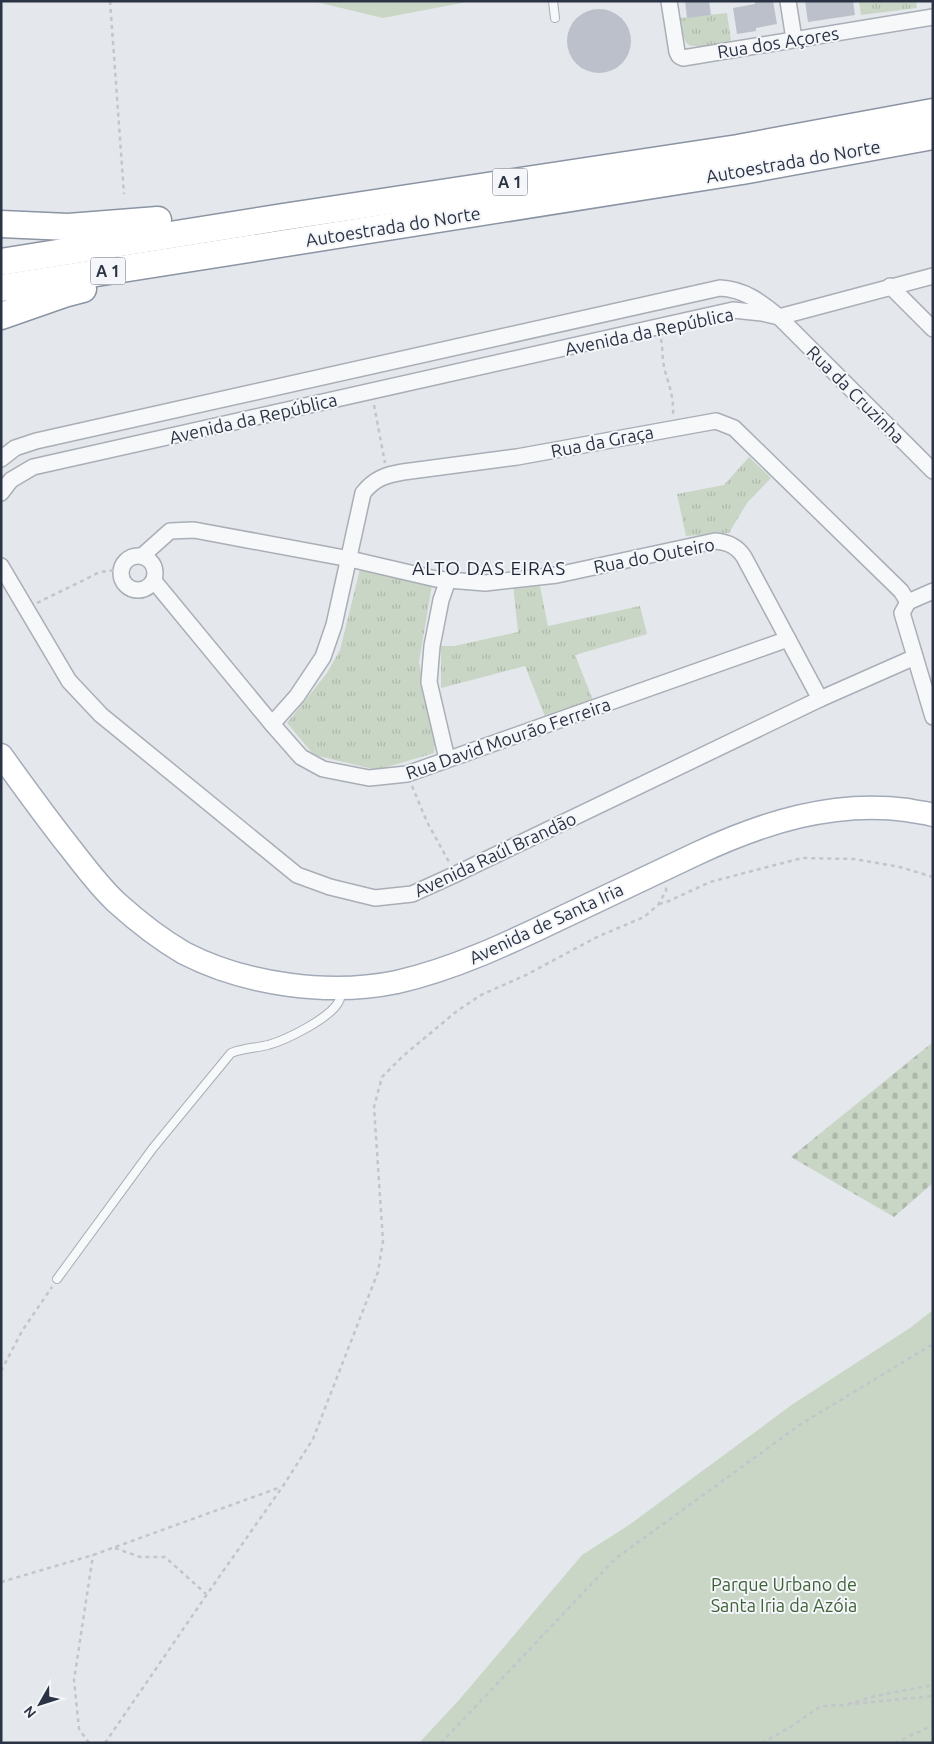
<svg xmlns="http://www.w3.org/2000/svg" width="934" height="1744" viewBox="0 0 934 1744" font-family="Ubuntu,sans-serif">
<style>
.grass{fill:url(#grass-tufts)}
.cemetery{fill:url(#cemetery-stones)}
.park{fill:#c9d6c5}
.building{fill:#bbc0ca}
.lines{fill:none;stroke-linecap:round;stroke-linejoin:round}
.lane-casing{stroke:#a9aeb7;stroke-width:10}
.street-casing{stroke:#a9aeb7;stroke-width:18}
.primary-casing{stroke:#a3abb8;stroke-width:25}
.highway-casing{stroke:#8b94a3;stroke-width:29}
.path{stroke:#c2c5cb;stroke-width:2.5;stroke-dasharray:4 4;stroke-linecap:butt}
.lane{stroke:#f7f8fa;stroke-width:8}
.street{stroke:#f7f8fa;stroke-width:15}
.primary{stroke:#fff;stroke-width:22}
.highway{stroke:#fff;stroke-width:26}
.labels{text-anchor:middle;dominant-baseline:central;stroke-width:4;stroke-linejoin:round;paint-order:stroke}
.shield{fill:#f4f6f9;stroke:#676e7b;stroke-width:1}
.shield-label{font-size:16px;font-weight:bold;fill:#2b3445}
.street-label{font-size:18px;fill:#2b3445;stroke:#f4f6f9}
.park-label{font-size:18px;fill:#3f6138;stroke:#f4f6f9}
.neighbourhood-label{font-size:19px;letter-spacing:1px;fill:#1d2536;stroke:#f4f6f9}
</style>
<defs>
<pattern id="grass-tufts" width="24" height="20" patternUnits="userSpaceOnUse" patternTransform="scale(1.25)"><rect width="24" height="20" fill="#c9d6c5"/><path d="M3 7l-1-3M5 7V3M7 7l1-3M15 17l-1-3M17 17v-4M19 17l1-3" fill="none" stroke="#adb8ab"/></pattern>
<pattern id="cemetery-stones" width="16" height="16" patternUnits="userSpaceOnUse" patternTransform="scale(1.25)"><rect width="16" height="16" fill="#c9d6c5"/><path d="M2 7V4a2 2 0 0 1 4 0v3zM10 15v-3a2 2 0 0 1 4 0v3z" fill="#adb8ab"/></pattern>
</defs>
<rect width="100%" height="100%" fill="#e4e7ec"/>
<g class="grass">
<polygon points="859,1 916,1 917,8 861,15"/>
<path d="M727,13L731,41C721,43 692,52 686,42C682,36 682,25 681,18Z"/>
<polygon points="749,457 771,478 747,503 729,533 686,536 677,494 724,485"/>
<polygon points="361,565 432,585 419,662 435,743 434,753 377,770 314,755 287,723 327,673 340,650"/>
<polygon points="539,581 548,626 640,606 647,634 575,655 593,700 546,719 525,666 441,688 441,646 454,646 518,632 513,584"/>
</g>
<polygon class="cemetery" points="933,1042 933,1183 894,1217 791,1157"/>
<g class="park">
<polygon points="312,1 472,1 383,18"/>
<polygon points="933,1310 933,1743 419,1743 459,1700 582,1555 629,1525 793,1404 910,1328"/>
</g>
<g class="building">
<polygon points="685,1 709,1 711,15 687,18"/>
<polygon points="755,1 773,1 777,24 756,28 756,31 737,34 733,8 755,4"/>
<polygon points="805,1 853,1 855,15 808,22"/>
<circle cx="599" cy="41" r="32"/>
</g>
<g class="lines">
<g class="lane-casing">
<g id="lane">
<polyline points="553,1 555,18"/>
<path d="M57,1279L153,1148L231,1053C243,1048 256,1048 268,1045C286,1040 331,1018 339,1001C341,998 340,993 341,989"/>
</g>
</g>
<g class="street-casing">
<g id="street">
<polyline points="669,1 677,52 679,56 683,58 933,17"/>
<polyline points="788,1 794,39"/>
<polyline points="890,286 933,329"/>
<path d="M1,459L15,448L36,441L720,288C744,289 761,302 779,317L933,471"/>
<polyline points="1,493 11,480 33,467 733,310 762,313 779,317 933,276"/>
<circle cx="138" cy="573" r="17"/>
<path d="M142,556L170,531L194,530L350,559L436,579L485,583L557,575L715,541C728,542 737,546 744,557L820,699"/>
<polyline points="1,566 69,681 101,715 297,875 330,887 375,898 412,894 456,874 820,699 915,657"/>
<polyline points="154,581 272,724 301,757 323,769 369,778 407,774 788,639"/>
<polyline points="908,602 933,591"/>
<path d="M272,724L297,696L323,657L334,625L363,493C374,479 385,475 403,472L517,457L716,421L734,428L901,591L908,602L902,613L933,717"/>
<polyline points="447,759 429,682 432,646 441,600 448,580"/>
</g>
</g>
<g class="primary-casing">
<path id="primary" d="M1,755C24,787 47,819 71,849C85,867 99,886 116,902C137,921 160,939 184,953C246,985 330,996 397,982C454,969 509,943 561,918C606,897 651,875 696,854C762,823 833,800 907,810C915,812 924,812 933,815"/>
</g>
<g class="highway-casing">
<g id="highway">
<polyline points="1,224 68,227 158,220"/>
<polyline points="1,262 283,217 738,148 933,112"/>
<polyline points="1,288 742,171 933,136"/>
<polyline points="1,316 64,294 83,289"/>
</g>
</g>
<g class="path">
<polyline points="110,1 124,194"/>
<path d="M661,339C663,349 662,361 665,371C669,385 674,398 673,414"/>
<polyline points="374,405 385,463"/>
<polyline points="37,603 100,572 122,569"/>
<polyline points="412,786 427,822 449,862"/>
<polyline points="659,904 669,901 710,882 802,858 854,859 900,867 933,877"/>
<polyline points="1,1371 22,1331 52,1287"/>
<polyline points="115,1548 140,1557 165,1557 206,1594"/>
<polyline points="1,1582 93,1555 281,1487"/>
<polyline points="848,1704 875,1696 933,1685"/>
<polyline points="89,1743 79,1729 74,1680 93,1555"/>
<polyline points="105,1743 212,1587 283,1486 313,1439 378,1272 383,1241 374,1107 382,1077 403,1056 457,1011 481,995 526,975 597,937 644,917 658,905 666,891 666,887"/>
<polyline points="441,1743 615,1559 801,1424 933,1344"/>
<polyline points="762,1743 792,1726 821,1706 842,1705 933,1696"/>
<polyline points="895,1743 933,1725"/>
</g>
<use href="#lane" class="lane"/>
<use href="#street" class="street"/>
<use href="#primary" class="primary"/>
<use href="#highway" class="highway"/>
</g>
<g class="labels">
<g class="shield">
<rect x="492.5" y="168.5" width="35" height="27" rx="4"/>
<rect x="90.5" y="257.5" width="35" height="27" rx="4"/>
</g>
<g class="shield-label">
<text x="510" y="182">A 1</text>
<text x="108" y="271">A 1</text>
</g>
<g class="street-label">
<text transform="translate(778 42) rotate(-9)">Rua dos Açores</text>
<text transform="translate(793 161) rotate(-10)">Autoestrada do Norte</text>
<text transform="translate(393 226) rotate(-9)">Autoestrada do Norte</text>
<text transform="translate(649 331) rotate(-12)">Avenida da República</text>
<text transform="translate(856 394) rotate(45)">Rua da Cruzinha</text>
<text transform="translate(253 418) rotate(-13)">Avenida da República</text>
<text transform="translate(602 441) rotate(-11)">Rua da Graça</text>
<text transform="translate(654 555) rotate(-11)">Rua do Outeiro</text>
<text transform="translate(508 738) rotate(-19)">Rua David Mourão Ferreira</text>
<text transform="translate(495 854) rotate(-25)">Avenida Raúl Brandão</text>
<text transform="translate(546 923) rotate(-25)">Avenida de Santa Iria</text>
</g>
<g class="park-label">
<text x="784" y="1584">Parque Urbano de<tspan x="784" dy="21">Santa Iria da Azóia</tspan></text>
</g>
<g class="neighbourhood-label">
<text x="489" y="568">ALTO DAS EIRAS</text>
</g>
</g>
<rect width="934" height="1744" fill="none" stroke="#2b3445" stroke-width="5"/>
<g transform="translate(40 1704) rotate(231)" stroke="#f4f6f9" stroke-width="4" paint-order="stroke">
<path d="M0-4L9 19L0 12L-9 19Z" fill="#2b3445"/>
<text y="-8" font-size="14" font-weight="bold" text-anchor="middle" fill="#2b3445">N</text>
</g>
</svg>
